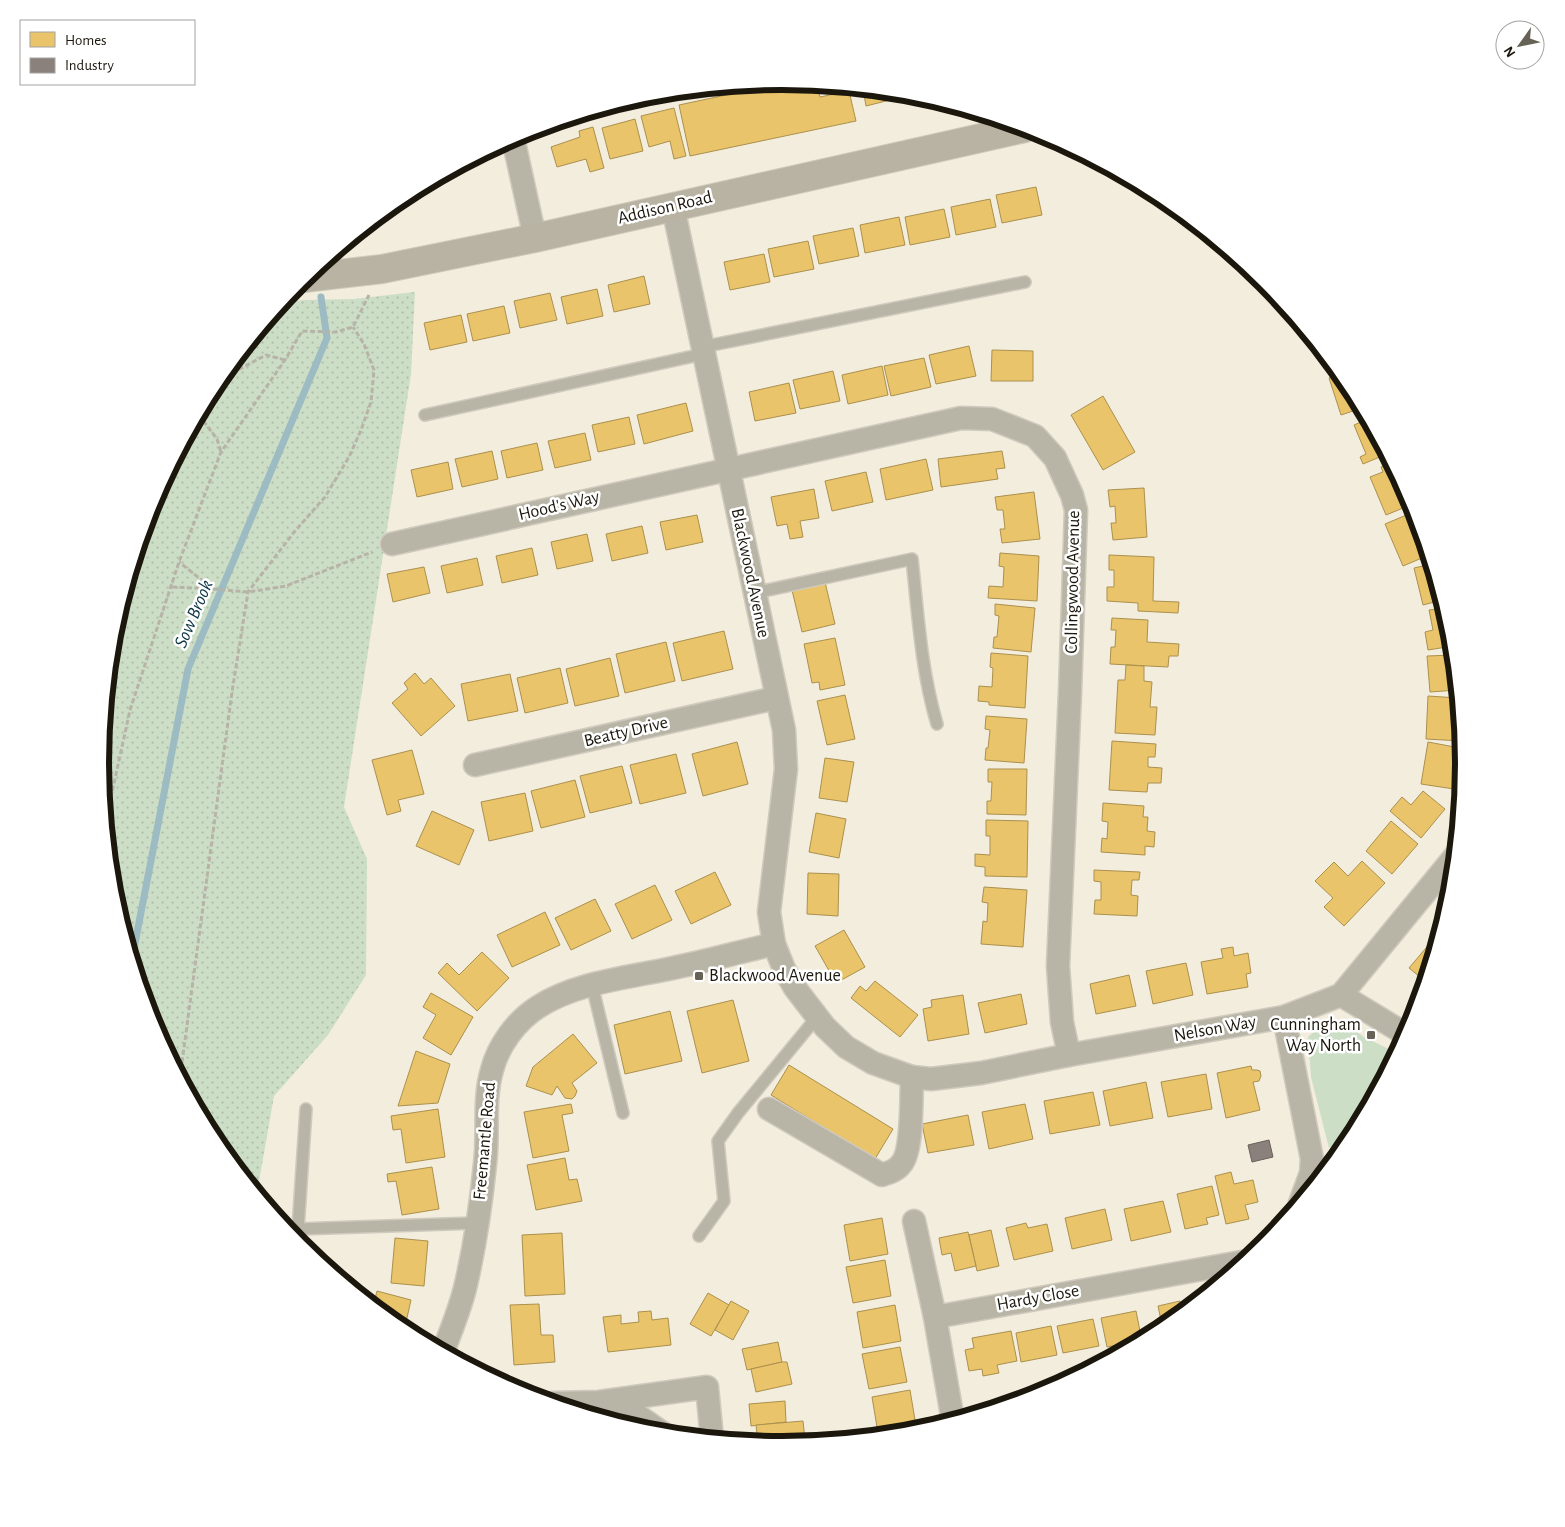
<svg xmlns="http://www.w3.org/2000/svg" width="1565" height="1527" viewBox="0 0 1565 1527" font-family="'Alegreya Sans',sans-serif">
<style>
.grass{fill:#cddec7}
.park{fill:url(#park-dots)}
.homes{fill:#e9c46a;stroke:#ab904e}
.industry{fill:#8a817c;stroke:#69615b}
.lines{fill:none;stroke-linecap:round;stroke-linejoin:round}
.stream{stroke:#9dbbc2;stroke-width:7}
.lane-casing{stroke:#cfcabd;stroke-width:14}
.street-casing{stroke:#cfcabd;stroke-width:25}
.secondary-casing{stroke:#cfcabd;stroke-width:30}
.path{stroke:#b7b3a7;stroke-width:3;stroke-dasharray:5 2.5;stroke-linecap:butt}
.lane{stroke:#b8b5a7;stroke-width:11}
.street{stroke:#b8b5a7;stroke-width:22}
.secondary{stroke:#b8b3a3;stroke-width:28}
.poi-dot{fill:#676256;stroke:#fff;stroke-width:2}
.labels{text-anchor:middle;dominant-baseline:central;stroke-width:5;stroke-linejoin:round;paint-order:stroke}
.street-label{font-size:18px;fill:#1b170d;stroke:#fff}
.poi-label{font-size:18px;fill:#1b170d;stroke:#fff;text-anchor:start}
.water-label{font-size:19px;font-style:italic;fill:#0d3744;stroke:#fff}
.rim{fill:none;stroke:#1b170d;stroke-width:6}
</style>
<defs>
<pattern id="park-dots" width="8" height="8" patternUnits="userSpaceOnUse" patternTransform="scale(1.25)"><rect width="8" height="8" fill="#cddec7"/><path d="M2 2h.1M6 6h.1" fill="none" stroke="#afbeaa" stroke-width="1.8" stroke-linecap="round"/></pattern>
</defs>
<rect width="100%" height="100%" fill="#f3eddd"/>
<polygon class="grass" points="1335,1022 1346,1024 1364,1037 1397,1053 1356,1130 1329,1148 1311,1077 1308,1037 1319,1027"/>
<polygon class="park" points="415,292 411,374 344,807 367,859 366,975 328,1035 274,1096 257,1193 215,1142 152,1024 113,896 100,763 113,630 152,502 215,384 282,303 303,300 354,299"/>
<g class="homes">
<polygon points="787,82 817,85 820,97 849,91 856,121 690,156 679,105"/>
<polygon points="863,89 892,92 894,99 866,106"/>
<polygon points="674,108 686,156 674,159 670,141 649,147 641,116"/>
<polygon points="635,119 643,151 610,159 602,128"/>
<polygon points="551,124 552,132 533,137 531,130"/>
<polygon points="593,127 604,168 590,172 586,159 557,167 551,147 580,137 579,131"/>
<polygon points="1036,187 1042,215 1002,223 996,195"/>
<polygon points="990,199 996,227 956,235 951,207"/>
<polygon points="944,209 950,237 910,245 905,217"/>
<polygon points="899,217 905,245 865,253 860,225"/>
<polygon points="853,228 859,256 819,264 813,236"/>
<polygon points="808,241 814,269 774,277 768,249"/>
<polygon points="764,254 770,282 730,290 724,262"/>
<polygon points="644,276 650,304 614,312 608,285"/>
<polygon points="597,289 603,316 567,324 561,297"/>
<polygon points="550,293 557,320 520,328 514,301"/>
<polygon points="504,306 510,333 473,341 467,314"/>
<polygon points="461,315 467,342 430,350 424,323"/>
<polygon points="1317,345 1328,358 1320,359"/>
<polygon points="969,346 976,376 936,384 929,355"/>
<polygon points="992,350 1033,351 1033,381 991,381"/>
<polygon points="924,358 931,387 891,396 884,366"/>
<polygon points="882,366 888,395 848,404 842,375"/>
<polygon points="833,371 840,401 800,409 793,380"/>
<polygon points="1341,374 1350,385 1362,408 1341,415 1329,378"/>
<polygon points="789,383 796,413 755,421 749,392"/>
<polygon points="1103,396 1135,452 1103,470 1071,415"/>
<polygon points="686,403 693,431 644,444 637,415"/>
<polygon points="629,417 635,444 598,452 592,425"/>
<polygon points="1368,419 1387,454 1363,464 1360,457 1366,454 1354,425"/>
<polygon points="585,433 591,460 555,468 548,441"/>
<polygon points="537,443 543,470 507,478 501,451"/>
<polygon points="492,451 498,479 462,487 455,459"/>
<polygon points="1002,451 1005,468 996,469 998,479 941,487 938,459"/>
<polygon points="926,459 933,490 886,500 880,469"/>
<polygon points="448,462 453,489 417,497 411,470"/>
<polygon points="1391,462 1413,504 1386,515 1370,477 1383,472 1381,467"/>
<polygon points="866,472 873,502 832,511 825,481"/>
<polygon points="1144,488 1147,537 1113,540 1111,523 1116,523 1115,506 1110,507 1108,490"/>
<polygon points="814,489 819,518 800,521 803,537 790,539 787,524 777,526 771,497"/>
<polygon points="1034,492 1040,539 1002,543 1000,529 1005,529 1003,510 997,510 995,497"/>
<polygon points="1416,511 1429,555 1403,566 1385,524"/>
<polygon points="697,515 703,542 666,550 660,522"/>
<polygon points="642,526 648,553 612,561 606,534"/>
<polygon points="587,534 593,561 557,569 551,542"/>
<polygon points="532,548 538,575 502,583 496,556"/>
<polygon points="1000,553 1039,556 1037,601 988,598 989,586 1003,587 1004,567 999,566"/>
<polygon points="1109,555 1154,557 1153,601 1179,602 1178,613 1138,611 1138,603 1107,601 1107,587 1114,587 1114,570 1109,570"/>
<polygon points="477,558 483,585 447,593 441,566"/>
<polygon points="1432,564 1442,600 1423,605 1414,568"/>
<polygon points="424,567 430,593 393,602 387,574"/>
<polygon points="825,582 835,624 802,632 792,590"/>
<polygon points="995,604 1035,608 1031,652 993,648 994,637 997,637 999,616 995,615"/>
<polygon points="1445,608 1452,631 1453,646 1428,650 1425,632 1433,630 1429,610"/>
<polygon points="1112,618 1148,620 1147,642 1179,644 1178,656 1169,656 1168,667 1110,664 1111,647 1115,647 1116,630 1111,630"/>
<polygon points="724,631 733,669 682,681 673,643"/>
<polygon points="835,638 845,685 820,690 819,682 812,683 804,644"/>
<polygon points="666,642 675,681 625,693 616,654"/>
<polygon points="991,653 1028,656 1025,708 989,705 989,702 978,701 979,686 992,687 993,668 990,667"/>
<polygon points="1454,655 1458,690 1430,692 1427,656"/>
<polygon points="610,658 619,696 575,706 566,669"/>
<polygon points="1126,665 1144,666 1144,681 1152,682 1150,707 1157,707 1155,735 1115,733 1118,680 1125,680"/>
<polygon points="560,668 568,703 525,713 517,678"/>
<polygon points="415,673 424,684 431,678 455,706 421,736 392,703 408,689 404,683"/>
<polygon points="510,674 518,711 468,721 461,684"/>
<polygon points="845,695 855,739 827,745 817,701"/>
<polygon points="1428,696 1458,698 1462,741 1426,739"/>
<polygon points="986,716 1027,719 1024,763 985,760 986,748 988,748 990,730 985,729"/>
<polygon points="1112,741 1156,744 1155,757 1148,757 1148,767 1162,768 1161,783 1148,783 1147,792 1109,790"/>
<polygon points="737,742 748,784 703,796 692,754"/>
<polygon points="1428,742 1460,748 1454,789 1421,784"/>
<polygon points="412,750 424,794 398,800 401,811 387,815 372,760"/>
<polygon points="676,754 686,793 640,804 630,765"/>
<polygon points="825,758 854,762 847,802 819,798"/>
<polygon points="622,766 632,803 590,813 580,776"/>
<polygon points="988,769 1027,769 1026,815 987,814 987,801 991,801 992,782 988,782"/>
<polygon points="575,780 585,817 541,828 531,791"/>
<polygon points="1423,791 1445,809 1421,838 1390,811 1402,797 1411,805"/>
<polygon points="525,793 533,831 489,841 481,802"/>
<polygon points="1103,803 1144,806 1143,817 1148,817 1147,831 1155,832 1154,847 1145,846 1145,855 1101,852 1102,838 1107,839 1108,822 1102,821"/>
<polygon points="432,811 474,830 459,865 416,846"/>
<polygon points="816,813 846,819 839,858 809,852"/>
<polygon points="986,820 1028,821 1027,877 985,876 985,867 975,866 975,854 990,855 990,836 986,836"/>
<polygon points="1391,821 1418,844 1392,874 1366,851"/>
<polygon points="1362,861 1385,883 1344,926 1324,907 1333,898 1315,881 1334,862 1348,876"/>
<polygon points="1094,870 1140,872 1139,880 1132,880 1131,895 1138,896 1137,916 1094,914 1095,900 1101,900 1101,882 1094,881"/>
<polygon points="715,872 731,905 691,924 675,891"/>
<polygon points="808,873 839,874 838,916 807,914"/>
<polygon points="655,885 672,920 632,939 615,904"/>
<polygon points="984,887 1027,890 1023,947 981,944 983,921 987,922 988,903 982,902"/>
<polygon points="595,899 611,931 571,950 555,918"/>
<polygon points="545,912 560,945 512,967 497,935"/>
<polygon points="844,930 865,967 836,983 815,946"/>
<polygon points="1437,935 1440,937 1426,982 1409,968"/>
<polygon points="1233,947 1234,956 1248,953 1251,973 1246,974 1248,987 1207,994 1201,962 1223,958 1221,949"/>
<polygon points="482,952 509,978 477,1011 438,973 447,963 459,975"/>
<polygon points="1186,963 1193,995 1153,1004 1146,971"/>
<polygon points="1129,975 1136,1006 1096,1014 1090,984"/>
<polygon points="875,981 918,1015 900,1037 851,998 860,986 866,991"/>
<polygon points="431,993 473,1017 451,1055 423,1038 436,1015 423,1007"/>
<polygon points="1021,994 1027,1024 985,1033 978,1003"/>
<polygon points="963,995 969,1034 928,1041 923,1009 932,1007 931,1000"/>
<polygon points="733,1000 749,1061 702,1073 687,1011"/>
<polygon points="670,1011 682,1061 625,1074 614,1025"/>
<polygon points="573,1034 597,1063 572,1083 577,1091 575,1096 572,1099 565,1098 557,1086 552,1095 526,1086 533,1067"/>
<polygon points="416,1051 450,1064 438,1103 398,1106"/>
<polygon points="789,1065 893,1129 875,1159 771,1095"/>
<polygon points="1251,1066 1252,1070 1257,1070 1260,1071 1261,1076 1259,1081 1253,1082 1260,1110 1226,1118 1217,1073"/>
<polygon points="1206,1074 1212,1109 1168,1117 1161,1082"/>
<polygon points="1146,1082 1153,1118 1110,1126 1103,1091"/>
<polygon points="1093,1092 1100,1125 1050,1134 1044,1101"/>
<polygon points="571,1104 573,1113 562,1115 569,1151 533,1158 524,1112"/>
<polygon points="1025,1104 1033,1139 989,1149 982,1112"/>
<polygon points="438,1109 445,1157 406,1163 401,1129 393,1130 391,1116"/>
<polygon points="968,1115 974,1145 928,1153 922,1124"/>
<polygon points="565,1158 569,1180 577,1179 582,1201 536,1210 527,1165"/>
<polygon points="432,1167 439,1209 402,1215 396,1181 388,1182 387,1174"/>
<polygon points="1231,1172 1234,1184 1253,1180 1258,1202 1245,1205 1249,1219 1226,1224 1215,1176"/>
<polygon points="1212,1186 1219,1215 1206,1218 1208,1224 1185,1229 1177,1194"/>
<polygon points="1163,1201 1171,1232 1131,1241 1124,1209"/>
<polygon points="1105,1209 1112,1240 1072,1249 1065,1218"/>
<polygon points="882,1218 888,1254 850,1261 844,1225"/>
<polygon points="1026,1223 1028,1228 1047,1224 1053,1251 1014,1260 1006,1228"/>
<polygon points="991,1230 999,1266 977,1271 969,1235"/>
<polygon points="968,1232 976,1266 955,1271 951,1253 942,1255 939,1238"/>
<polygon points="562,1233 565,1294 525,1296 522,1235"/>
<polygon points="395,1238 428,1241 424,1286 391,1283"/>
<polygon points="885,1260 891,1296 853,1303 846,1267"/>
<polygon points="377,1291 411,1300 404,1331 373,1306"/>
<polygon points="708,1293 729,1305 711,1336 690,1324"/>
<polygon points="731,1301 749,1311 733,1340 715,1330"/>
<polygon points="1180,1301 1183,1313 1163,1330 1158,1306"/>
<polygon points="539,1304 541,1335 553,1335 555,1362 514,1365 510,1305"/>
<polygon points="895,1305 901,1341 863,1348 857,1312"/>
<polygon points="651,1311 652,1320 668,1318 671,1345 608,1352 603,1317 621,1315 621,1324 639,1322 638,1312"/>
<polygon points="1136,1311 1142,1341 1129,1348 1127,1343 1107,1347 1101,1318"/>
<polygon points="1093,1319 1099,1346 1063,1353 1057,1326"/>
<polygon points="1051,1326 1057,1355 1021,1362 1016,1333"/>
<polygon points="1011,1331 1017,1361 997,1365 999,1373 983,1376 982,1369 969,1371 965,1350 974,1348 972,1338"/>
<polygon points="778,1342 782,1362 747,1370 742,1349"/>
<polygon points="900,1347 907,1382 869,1389 862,1354"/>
<polygon points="782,1362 787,1362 792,1384 756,1392 751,1369"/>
<polygon points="910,1390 916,1426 878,1433 872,1397"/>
<polygon points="785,1401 786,1422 751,1426 749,1404"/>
<polygon points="803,1421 805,1440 758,1443 756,1425"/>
</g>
<polygon class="industry" points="1269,1140 1273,1157 1252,1162 1248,1145"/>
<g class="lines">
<polyline class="stream" points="132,959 188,669 327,338 321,297"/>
<g class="lane-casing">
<g id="lane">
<polyline points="702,347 1025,282"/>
<polyline points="425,415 703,354"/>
<path d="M754,593L912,559C918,614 921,670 937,724"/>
<polyline points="592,985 623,1113"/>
<polyline points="298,1229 476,1223"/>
<polyline points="699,1236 724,1201 718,1141 738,1113 817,1017"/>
<polyline points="295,1240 298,1229 306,1109"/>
</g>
</g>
<g class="street-casing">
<g id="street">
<polyline points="513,138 535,238"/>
<polyline points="673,207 784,730 786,769 769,912 774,944 784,969 795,988 825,1027 846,1047 873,1063 912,1077 931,1079 981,1073 1069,1055 1284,1017 1341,995 1407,1035"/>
<path d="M392,544C581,501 771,460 961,418L992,419L1035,436L1055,458L1072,495L1076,510L1070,692L1058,966L1062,1022L1069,1055"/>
<polyline points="475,765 776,698"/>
<polyline points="1341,995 1456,855"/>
<polyline points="1284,1017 1312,1159 1311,1173 1300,1203"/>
<path d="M769,1109L882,1175C891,1172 897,1170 902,1163C913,1149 911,1096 912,1077"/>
<polyline points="914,1221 935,1317"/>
<path d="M443,1352C451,1330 461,1307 466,1284C475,1245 481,1204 485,1164C489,1133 483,1100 492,1070C498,1046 516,1021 538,1007C575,983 625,978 668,969C704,962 739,952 774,944"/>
<polyline points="553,1403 599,1402 707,1387 712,1439"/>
<polyline points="606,1404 634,1413 664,1434"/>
<polyline points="953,1421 935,1317 1247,1261"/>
</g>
</g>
<g class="secondary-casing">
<polyline id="secondary" points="304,278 382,269 535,238 1025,128"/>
</g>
<g class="path">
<polyline points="219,380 266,355 285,360"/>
<polyline points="199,415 217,439 221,452"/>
<polyline points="172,587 213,589 179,562"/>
<polyline points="213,589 248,592 286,586 372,552"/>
<polyline points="103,786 114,787"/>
<polyline points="106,820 130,710 179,562 221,452 285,360 302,331 336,332 353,327 369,295"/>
<polyline points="180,1077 232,692 248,592 295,531 325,497 349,457 361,430 371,402 374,370 364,344 353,327"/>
</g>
<use href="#lane" class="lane"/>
<use href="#street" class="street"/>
<use href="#secondary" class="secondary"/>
</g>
<g class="poi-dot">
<rect x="694" y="971" width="10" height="10" rx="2.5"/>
<rect x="1366" y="1030" width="10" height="10" rx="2.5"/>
</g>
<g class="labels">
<g class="street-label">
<text transform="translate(665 208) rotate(-13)">Addison Road</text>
<text transform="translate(559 506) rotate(-13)">Hood's Way</text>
<text transform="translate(750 573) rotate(78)">Blackwood Avenue</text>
<text transform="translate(1073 582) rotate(-89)">Collingwood Avenue</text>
<text transform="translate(626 732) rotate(-13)">Beatty Drive</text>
<text transform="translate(1215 1029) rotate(-10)">Nelson Way</text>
<text transform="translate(485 1141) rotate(-85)">Freemantle Road</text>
<text transform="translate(1038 1298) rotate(-10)">Hardy Close</text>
</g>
<g class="poi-label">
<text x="709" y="976">Blackwood Avenue</text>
<text x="1361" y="1025" text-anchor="end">Cunningham<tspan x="1361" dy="21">Way North</tspan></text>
</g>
<g class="water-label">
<text transform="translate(194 614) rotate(-67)">Sow Brook</text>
</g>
</g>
<path d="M0 0H1565V1527H0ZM109 763a673 673 0 1 1 1346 0a673 673 0 1 1-1346 0Z" fill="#fff" fill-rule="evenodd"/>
<path class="rim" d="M109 763a673 673 0 1 1 1346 0a673 673 0 1 1-1346 0Z"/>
<rect x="20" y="20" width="175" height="65" fill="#ffffff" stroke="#a4a29e"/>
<rect x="30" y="32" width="25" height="15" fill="#e9c46a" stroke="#a4a29e"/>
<text x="65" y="45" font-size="15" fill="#1b170d">Homes</text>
<rect x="30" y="58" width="25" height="15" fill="#8a817c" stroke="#a4a29e"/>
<text x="65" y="70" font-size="15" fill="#1b170d">Industry</text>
<g transform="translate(1520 45) rotate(237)"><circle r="24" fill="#ffffff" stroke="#a4a29e"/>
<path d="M0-4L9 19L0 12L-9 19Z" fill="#676256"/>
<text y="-8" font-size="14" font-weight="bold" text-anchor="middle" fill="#1b170d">N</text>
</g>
</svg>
